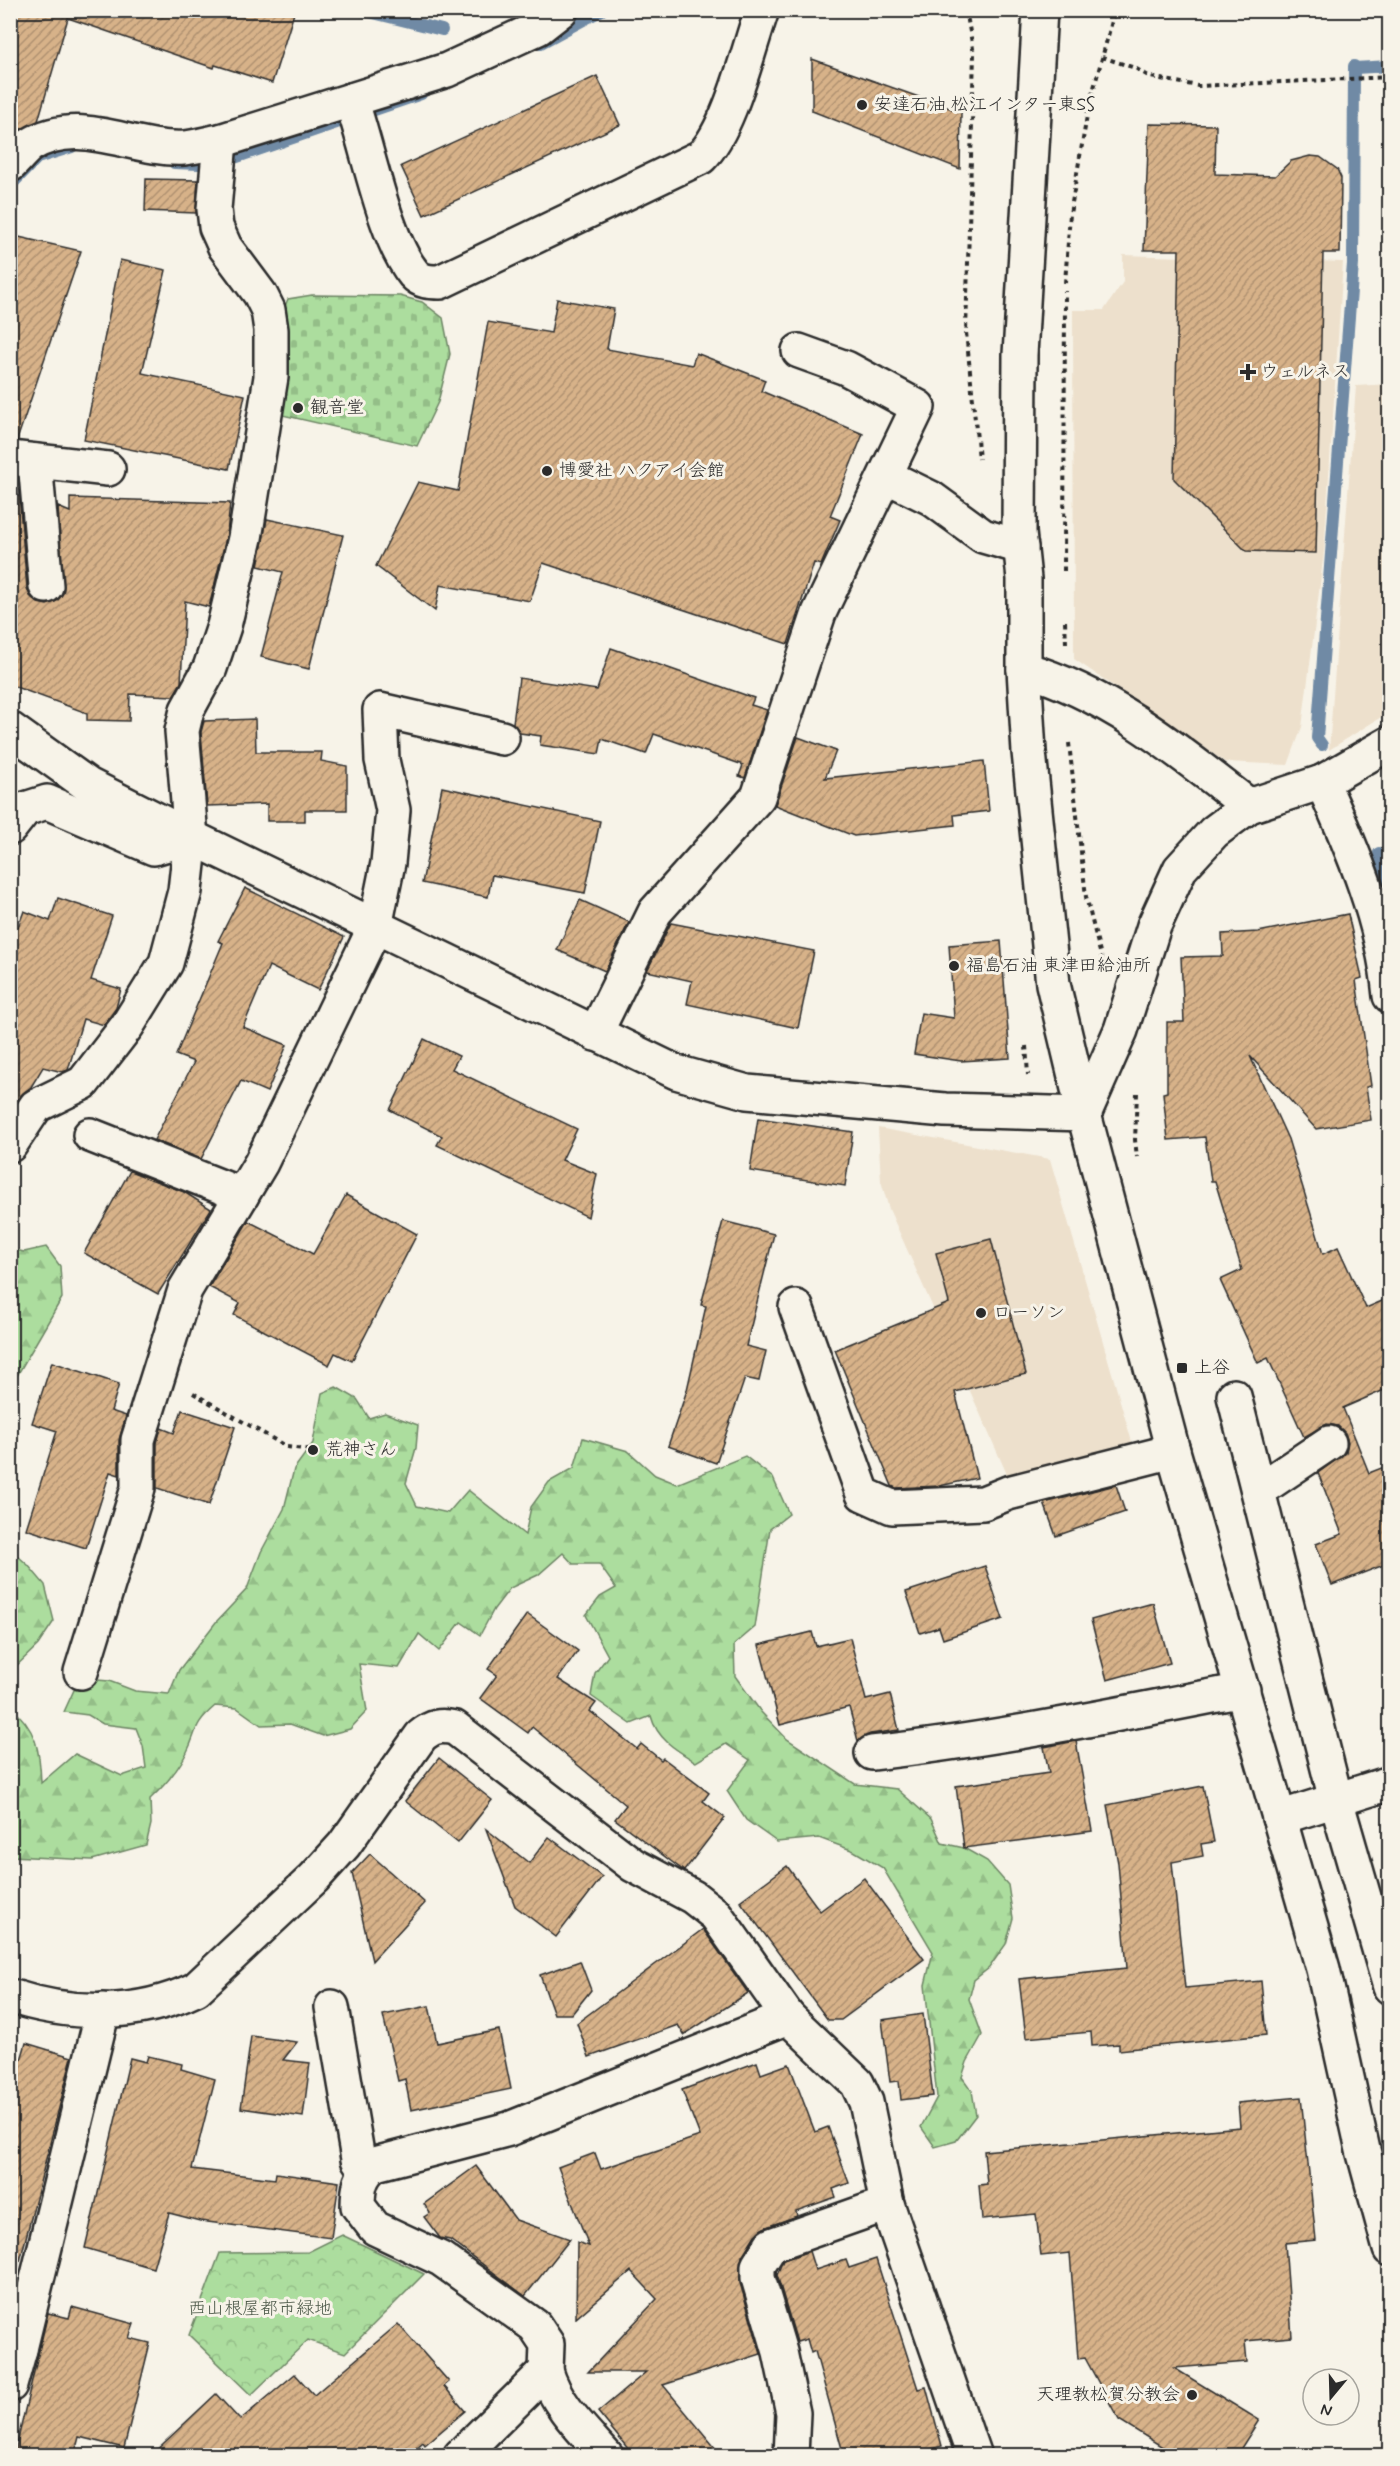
<svg xmlns="http://www.w3.org/2000/svg" width="1400" height="2466" viewBox="0 0 1400 2466" font-family="Mynerve,'Klee One',sans-serif">
<style>
.built{fill:#ede0cc}
.forest{fill:url(#forest-firs);stroke:#6c8464;stroke-width:1.5}
.cemetery{fill:url(#cemetery-stones);stroke:#6c8464;stroke-width:1.5}
.park{fill:url(#park-crowns);stroke:#6c8464;stroke-width:1.5}
.lines{fill:none;stroke-linecap:round;stroke-linejoin:round}
.stream{stroke:#6f8aa5;stroke-width:12}
.building{fill:url(#building-hatch);stroke:#2b2b2b;stroke-width:1.5}
.minor-casing{stroke:#2b2b2b;stroke-width:38}
.path{stroke:#2b2b2b;stroke-width:4;stroke-dasharray:4.5 4.5;stroke-linecap:butt}
.minor{stroke:#f7f3e8;stroke-width:33}
.poi-dot{fill:#2b2b2b;stroke:#f7f3e8;stroke-width:2}
.labels{text-anchor:middle;dominant-baseline:central;stroke-width:6;stroke-linejoin:round;paint-order:stroke}
.poi-label{font-size:18px;fill:#2b2b2b;stroke:#f7f3e8;text-anchor:start}
.park-label{font-size:18px;fill:#4b5848;stroke:#f7f3e8}
</style>
<defs>
<pattern id="forest-firs" width="22" height="20" patternUnits="userSpaceOnUse" patternTransform="scale(1.5)"><rect width="22" height="20" fill="#acdd9e"/><path d="M5 1l3.5 6h-7zM16 11l3.5 6h-7z" fill="#94be88"/></pattern>
<pattern id="cemetery-stones" width="16" height="16" patternUnits="userSpaceOnUse" patternTransform="scale(1.5)"><rect width="16" height="16" fill="#acdd9e"/><path d="M2 7V4a2 2 0 0 1 4 0v3zM10 15v-3a2 2 0 0 1 4 0v3z" fill="#94be88"/></pattern>
<pattern id="park-crowns" width="20" height="18" patternUnits="userSpaceOnUse" patternTransform="scale(1.5)"><rect width="20" height="18" fill="#acdd9e"/><path d="M2 6a3 3 0 1 1 6 0M12 15a3 3 0 1 1 6 0" fill="none" stroke="#94be88"/></pattern>
<pattern id="building-hatch" width="6" height="6" patternUnits="userSpaceOnUse" patternTransform="scale(1.5)"><rect width="6" height="6" fill="#d7b289"/><path d="M-1 1l2-2M0 6l6-6M5 7l2-2" fill="none" stroke="#af9170"/></pattern>
</defs>
<rect width="100%" height="100%" fill="#f7f3e8"/>
<filter id="ink" filterUnits="userSpaceOnUse"><feTurbulence type="fractalNoise" baseFrequency=".0167" numOctaves="2"/><feDisplacementMap in="SourceGraphic" scale="12" xChannelSelector="R" yChannelSelector="G"/><feConvolveMatrix kernelMatrix="1 2 1 2 8 2 1 2 1" color-interpolation-filters="sRGB"/></filter>
<g filter="url(#ink)">
<g class="built">
<polygon points="1123,255 1343,262 1324,552 1302,727 1288,765 1225,762 1074,659 1073,310 1104,310 1123,282"/>
<polygon points="1389,384 1389,712 1329,750 1356,386"/>
<polygon points="878,1128 1050,1159 1134,1449 1010,1481 889,1209 881,1181"/>
</g>
<g class="forest">
<polygon points="46,1247 60,1266 62,1298 11,1386 11,1249 24,1252"/>
<path d="M336,1387L357,1399L369,1418L385,1413L418,1425L416,1448L406,1483L417,1506L448,1513L468,1490L525,1535L531,1507L549,1482L574,1468L583,1438L628,1451L655,1475L677,1484L745,1456L773,1478L789,1514L770,1529L755,1627L734,1645L735,1676L761,1712L787,1739L855,1784L897,1789L931,1819L942,1843L964,1848L987,1861L1008,1885L1013,1918L1006,1944L989,1968L974,1980L969,1999L982,2035L967,2062L962,2077L972,2091L976,2115L956,2141L935,2147L921,2127L937,2097L925,1985L933,1952L883,1868L854,1851L819,1838L777,1842L746,1820L727,1791L750,1760L726,1744L696,1762C676,1750 657,1739 651,1716L631,1724L591,1696L595,1673L608,1656L586,1615L600,1597L616,1588L599,1564H573L563,1553L538,1575L510,1588L494,1609L480,1635L461,1622L439,1651L419,1634L399,1668L359,1664L367,1711L350,1729L323,1736L290,1724L261,1725L237,1708L215,1706C191,1727 199,1729 186,1754C177,1772 164,1786 150,1799L151,1824L146,1845L92,1860L11,1856L10,1707C37,1728 40,1752 41,1783L75,1754L122,1776L146,1768L143,1746L136,1728L103,1724L88,1715L64,1712L74,1690L86,1679L109,1681L135,1691L169,1694L179,1670L216,1622L247,1589L261,1552L284,1509L294,1469L313,1443L322,1393Z"/>
<polygon points="11,1550 28,1565 45,1585 54,1621 38,1645 11,1671"/>
</g>
<polygon class="cemetery" points="312,295 400,296 422,302 443,318 450,354 438,402 417,446 278,414 282,313 288,299"/>
<polygon class="park" points="342,2235 424,2274 345,2353 308,2340 251,2395 189,2335 220,2253 308,2252"/>
<g class="lines">
<g class="stream">
<polyline points="361,10 442,30"/>
<polyline points="539,44 602,10"/>
<polyline points="1355,68 1390,66"/>
<polyline points="174,163 199,164 237,157 421,94"/>
<polyline points="10,186 37,158 72,147"/>
<polyline points="1322,745 1317,738 1353,264 1354,66"/>
<polyline points="1379,853 1390,892"/>
</g>
</g>
<g class="building">
<polygon points="10,10 295,10 272,83 215,65 214,68 68,18 38,121 10,137"/>
<polygon points="812,59 961,112 960,169 812,111"/>
<polygon points="597,76 620,125 424,215 401,166"/>
<polygon points="1149,124 1216,125 1215,174 1275,176 1291,161 1310,156 1320,157 1337,169 1341,178 1340,253 1323,253 1316,553 1246,551 1174,479 1179,250 1144,250"/>
<polygon points="146,179 198,180 196,213 145,211"/>
<polygon points="10,235 81,251 17,440 10,440"/>
<polygon points="120,260 166,270 142,373 245,395 229,469 84,440"/>
<polygon points="557,299 614,309 607,349 692,365 696,353 765,380 761,391 863,434 830,516 840,520 821,565 814,563 788,644 543,563 530,601 440,585 435,611 376,566 418,482 458,491 488,322 551,333"/>
<polygon points="10,496 19,496 27,588 30,596 38,603 47,605 57,601 63,593 58,507 70,512 70,498 230,503 227,534 209,607 185,601 181,683 173,696 130,694 129,721 87,720 87,713 10,685"/>
<polygon points="267,519 343,535 309,669 261,657 283,572 258,566"/>
<polygon points="611,648 754,698 751,705 767,710 745,778 739,776 743,765 654,734 646,754 602,739 599,754 540,745 541,736 520,733 513,723 519,678 597,690"/>
<polygon points="255,719 256,752 322,752 321,761 347,766 347,810 305,810 305,821 267,821 267,804 207,806 201,732 204,721"/>
<polygon points="798,737 836,751 825,778 984,761 989,811 954,815 955,825 854,836 775,805"/>
<polygon points="442,787 600,821 585,893 492,875 488,897 422,883"/>
<polygon points="245,888 344,937 318,990 269,966 243,1027 287,1045 267,1092 241,1081 201,1159 154,1140 194,1062 176,1055 223,943 218,941"/>
<polygon points="58,898 112,916 91,980 121,989 116,1008 104,1025 83,1019 68,1070 62,1072 43,1067 31,1087 21,1095 10,1110 10,925 18,927 24,911 50,921"/>
<polygon points="580,900 629,922 605,971 557,950"/>
<polygon points="1348,914 1362,978 1356,980 1371,1086 1366,1087 1371,1120 1316,1129 1250,1056 1288,1139 1323,1254 1338,1247 1366,1308 1389,1298 1389,1388 1343,1408 1369,1473 1389,1465 1389,1563 1332,1585 1316,1544 1342,1534 1318,1473 1346,1452 1348,1442 1345,1433 1338,1426 1327,1424 1304,1437 1268,1358 1258,1363 1220,1280 1242,1270 1215,1181 1211,1181 1205,1137 1168,1140 1163,1093 1167,1092 1167,1022 1184,1022 1181,957 1223,956 1222,934 1258,932"/>
<polygon points="671,923 814,951 798,1028 687,1004 692,981 647,971"/>
<polygon points="1001,941 1010,1058 961,1061 914,1054 921,1013 954,1018 949,945"/>
<polygon points="424,1039 459,1056 452,1069 577,1129 562,1160 597,1174 588,1217 437,1145 442,1136 390,1110"/>
<polygon points="758,1118 853,1132 845,1186 750,1171"/>
<polygon points="130,1171 184,1192 211,1209 158,1294 84,1253"/>
<polygon points="346,1195 417,1234 352,1361 335,1353 329,1365 234,1315 240,1303 209,1287 248,1221 313,1254"/>
<polygon points="723,1221 774,1234 746,1346 766,1351 759,1381 745,1378 716,1463 668,1446 687,1390 706,1306 701,1305"/>
<polygon points="991,1239 1026,1374 955,1392 977,1478 939,1486 896,1488 892,1486 835,1350 949,1303 936,1253"/>
<polygon points="52,1362 119,1384 111,1411 126,1416 119,1440 119,1475 110,1472 86,1548 26,1529 57,1431 32,1423"/>
<polygon points="182,1410 235,1427 209,1505 157,1488 157,1443 161,1428 174,1433"/>
<polygon points="1116,1485 1125,1512 1056,1536 1044,1503"/>
<polygon points="985,1566 1003,1619 943,1639 939,1627 920,1633 906,1592"/>
<polygon points="1153,1603 1170,1663 1107,1680 1091,1620"/>
<polygon points="527,1614 578,1651 558,1679 596,1703 590,1711 637,1749 641,1744 661,1760 663,1758 709,1793 703,1801 725,1818 684,1871 615,1819 626,1805 532,1727 528,1733 480,1698 497,1675 488,1669"/>
<polygon points="812,1632 816,1646 850,1638 866,1700 890,1694 899,1730 870,1734 858,1741 849,1707 780,1725 759,1645"/>
<polygon points="1076,1741 1092,1831 964,1848 956,1786 1049,1773 1044,1747"/>
<polygon points="439,1758 492,1800 458,1843 405,1801"/>
<polygon points="1203,1786 1214,1842 1201,1844 1203,1856 1172,1862 1185,1988 1261,1981 1266,2035 1119,2050 1119,2044 1092,2046 1091,2032 1026,2038 1019,1979 1127,1968 1118,1863 1107,1805"/>
<polygon points="486,1829 529,1863 549,1837 602,1877 556,1937 515,1906"/>
<polygon points="370,1854 425,1903 372,1961 352,1873"/>
<polygon points="787,1866 820,1911 864,1878 924,1959 841,2020 828,2020 740,1901"/>
<polygon points="703,1929 748,1993 684,2035 678,2025 589,2057 577,2023"/>
<polygon points="580,1961 591,1990 572,2014 554,2014 540,1975"/>
<polygon points="429,2006 437,2043 499,2030 511,2089 411,2110 405,2079 398,2081 383,2015"/>
<polygon points="923,2014 933,2096 901,2100 899,2081 890,2082 882,2020"/>
<polygon points="251,2036 297,2042 283,2060 310,2063 303,2117 241,2108"/>
<polygon points="26,2043 72,2057 20,2261 10,2259 10,2057 21,2060"/>
<polygon points="148,2056 182,2064 181,2069 215,2079 192,2169 275,2179 276,2173 339,2182 331,2238 200,2221 169,2213 153,2268 85,2248 130,2058 146,2062"/>
<polygon points="757,2062 761,2074 789,2064 815,2132 828,2127 849,2183 833,2189 836,2197 796,2211 797,2216 764,2228 755,2235 742,2256 740,2283 761,2354 663,2385 722,2456 634,2456 598,2412 646,2372 588,2372 657,2299 631,2271 576,2318 577,2242 589,2246 558,2167 595,2153 601,2169 700,2136 682,2090"/>
<polygon points="1301,2097 1316,2240 1285,2243 1292,2337 1245,2341 1247,2362 1174,2368 1259,2420 1236,2456 1177,2456 1119,2420 1085,2358 1078,2359 1070,2253 1041,2256 1036,2214 982,2219 979,2185 987,2184 984,2151 1240,2127 1238,2103"/>
<polygon points="476,2166 516,2220 570,2239 525,2296 450,2240 440,2238 424,2217 430,2213 424,2204"/>
<polygon points="809,2251 815,2270 846,2260 849,2268 876,2259 918,2389 926,2387 942,2446 909,2456 844,2456 815,2351 811,2353 807,2339 797,2342 777,2275 783,2260"/>
<polygon points="72,2307 134,2324 129,2338 150,2343 124,2448 79,2437 74,2456 14,2456 48,2313 69,2318"/>
<polygon points="398,2324 449,2382 444,2386 465,2411 425,2445 423,2442 408,2456 150,2456 216,2394 240,2420 295,2374 314,2395"/>
</g>
<g class="lines">
<g class="minor-casing">
<g id="minor">
<polyline points="1040,10 1020,355 1019,532 1024,579 1024,669 1029,752 1053,984 1084,1114 1173,1451 1323,1969 1363,2150 1390,2249"/>
<path d="M351,100C368,147 384,238 414,274C421,282 430,282 440,282L701,157C730,129 748,50 762,10"/>
<path d="M10,165C17,159 23,150 30,145C81,114 131,151 184,148C196,147 208,143 220,141L447,70L538,28L561,10"/>
<polyline points="10,458 108,469"/>
<polyline points="35,461 46,586"/>
<polyline points="886,476 931,498 983,536 1021,547"/>
<path d="M1024,669C1110,694 1180,752 1249,806"/>
<polyline points="10,729 88,785 191,837 676,1072 747,1092 945,1110 1084,1114"/>
<path d="M1322,782C1353,850 1383,920 1390,996"/>
<polyline points="10,828 25,809 47,802 154,848 191,837"/>
<polyline points="595,1034 655,912 758,797 819,613 918,407 846,368 799,351"/>
<polyline points="1084,1114 1121,1030 1154,926 1180,869 1214,832 1249,806 1322,782 1390,743"/>
<polyline points="90,1135 242,1195"/>
<polyline points="10,1145 36,1106 83,1083 127,1026 166,963 185,891 191,837 182,731 187,710 210,668 224,626 245,538 271,377 271,330 268,310 260,294 225,247 216,227 214,209 220,141"/>
<polyline points="796,1307 863,1494 892,1507 983,1503 1008,1493 1173,1451"/>
<polyline points="1234,1396 1336,1800 1390,1987"/>
<polyline points="1259,1490 1329,1443"/>
<polyline points="81,1672 138,1488 138,1440 185,1290 261,1163 375,927 388,863 393,810 382,760 380,710 502,738"/>
<path d="M872,1753C997,1739 1119,1714 1243,1690"/>
<polyline points="1279,1818 1390,1783"/>
<path d="M10,1996C71,2016 138,2017 196,1989L314,1878L344,1845L421,1736C433,1726 440,1725 455,1728L633,1865L693,1897L716,1915L788,2017"/>
<polyline points="332,2007 358,2159 366,2171"/>
<polyline points="10,2347 20,2349 103,2010"/>
<path d="M546,2371L547,2344L535,2326L441,2259L375,2228L358,2206C358,2188 360,2175 375,2164L509,2129L788,2017L857,2083L866,2102L887,2204L974,2456"/>
<polyline points="10,2385 20,2349"/>
<path d="M460,2456L546,2371C556,2405 582,2429 606,2456"/>
<polyline points="791,2456 793,2413 780,2352 758,2278 758,2266 771,2245 887,2204"/>
</g>
</g>
<g class="path">
<polyline points="966,10 974,54 966,332 979,459"/>
<polyline points="1102,57 1135,68 1150,77 1198,86 1390,77"/>
<polyline points="1065,283 1070,214 1088,110 1115,10"/>
<polyline points="1064,571 1065,291"/>
<polyline points="1065,621 1066,643"/>
<polyline points="1069,743 1086,897 1102,960"/>
<polyline points="1026,1046 1028,1075"/>
<polyline points="1137,1093 1135,1140 1137,1157"/>
<polyline points="193,1393 287,1447 313,1450"/>
</g>
<use href="#minor" class="minor"/>
</g>
</g>
<g class="poi-dot">
<circle cx="862" cy="105" r="6"/>
<path d="M1245 363h6v6h6v6h-6v6h-6v-6h-6v-6h6z"/>
<circle cx="298" cy="408" r="6"/>
<circle cx="547" cy="471" r="6"/>
<circle cx="954" cy="966" r="6"/>
<circle cx="981" cy="1313" r="6"/>
<rect x="1176" y="1362" width="12" height="12" rx="3"/>
<circle cx="313" cy="1450" r="6"/>
<circle cx="1192" cy="2395" r="6"/>
</g>
<g class="labels">
<g class="poi-label">
<text x="874" y="105">安達石油 松江インター東SS</text>
<text x="1260" y="372">ウェルネス</text>
<text x="310" y="408">観音堂</text>
<text x="559" y="471">博愛社 ハクアイ会館</text>
<text x="966" y="966">福島石油 東津田給油所</text>
<text x="993" y="1313">ローソン</text>
<text x="1194" y="1368">上谷</text>
<text x="325" y="1450">荒神さん</text>
<text x="1180" y="2395" text-anchor="end">天理教松賀分教会</text>
</g>
<g class="park-label">
<text x="260" y="2309">西山根屋都市緑地</text>
</g>
</g>
<rect width="1400" height="2466" fill="none" stroke="#f7f3e8" stroke-width="36"/>
<rect x="18" y="18" width="1364" height="2430" fill="none" stroke="#2b2b2b" stroke-width="2" filter="url(#ink)"/>
<g transform="translate(1331 2397) rotate(199)"><circle r="28" fill="#f7f3e8" stroke="#a5a39c" stroke-width="1.5"/>
<path d="M0-4.5L10 22L0 15L-10 22Z" fill="#2b2b2b"/>
<text y="-9" font-size="16" font-weight="bold" text-anchor="middle" fill="#2b2b2b">N</text>
</g>
</svg>
